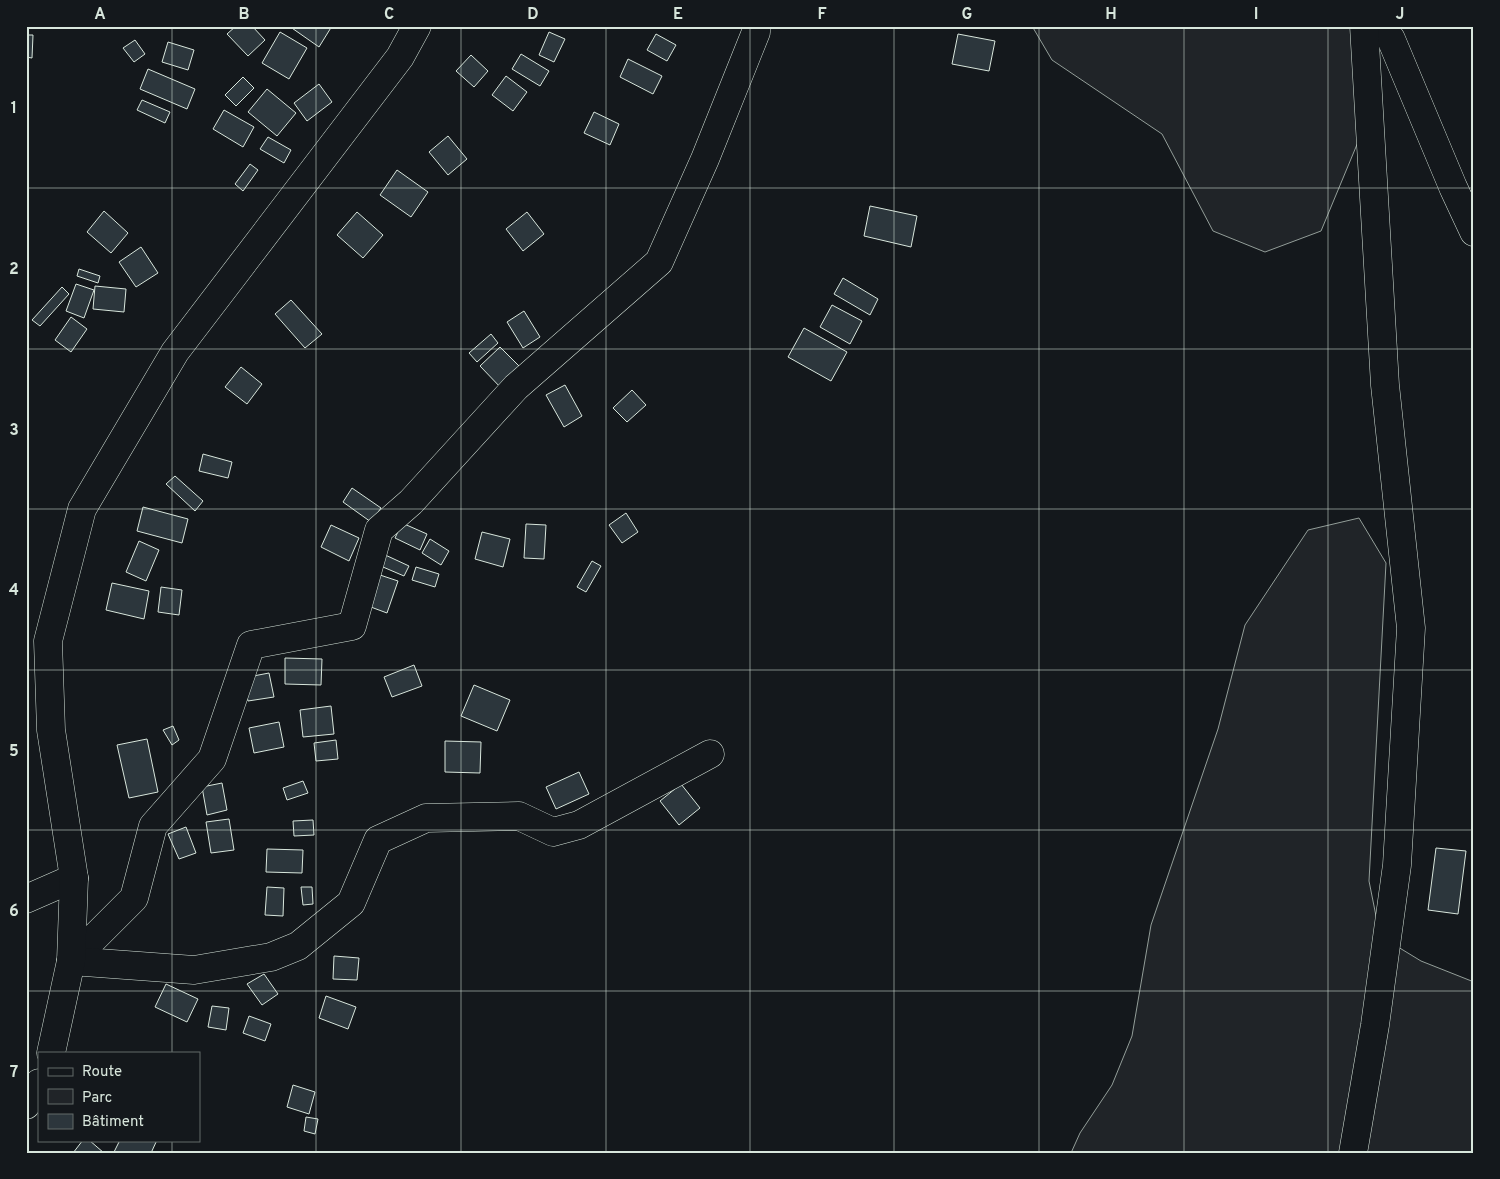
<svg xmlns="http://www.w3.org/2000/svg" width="1500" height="1179" viewBox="0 0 1500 1179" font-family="Overpass,sans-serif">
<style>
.green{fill:#202428;stroke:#939e99}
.building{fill:#2c363c;stroke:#d8e6dc}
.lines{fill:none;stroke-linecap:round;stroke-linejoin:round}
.minor-casing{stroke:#d8e6dc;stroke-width:29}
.highway-casing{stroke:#d8e6dc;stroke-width:29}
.minor{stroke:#14181c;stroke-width:28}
.highway{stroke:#14181c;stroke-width:28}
.grid{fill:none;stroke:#d8e6dc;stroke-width:1;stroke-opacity:0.55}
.neatline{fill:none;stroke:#d8e6dc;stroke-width:2}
.grid-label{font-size:16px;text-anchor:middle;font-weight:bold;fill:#d8e6dc}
</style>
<rect width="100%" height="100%" fill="#14181c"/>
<g class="green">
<polygon points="1032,26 1366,26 1363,130 1321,231 1265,252 1213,231 1162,134 1052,60"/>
<polygon points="1359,518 1386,563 1369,881 1380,936 1421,961 1474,982 1474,1153 1071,1153 1080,1133 1112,1085 1132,1036 1151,925 1218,729 1245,625 1308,530"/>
</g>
<g class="building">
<polygon points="236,26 252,26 265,40 248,56 227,34"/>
<polygon points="289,26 332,26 319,47"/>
<polygon points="280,32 307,48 289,79 262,63"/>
<polygon points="549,32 565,39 554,62 539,55"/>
<polygon points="656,34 676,45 667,61 647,50"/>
<polygon points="958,34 995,41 989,71 952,64"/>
<polygon points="26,35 33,35 32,58 26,57"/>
<polygon points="135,40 145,54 134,62 123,48"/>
<polygon points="168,42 194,50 188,70 162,62"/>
<polygon points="521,54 549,71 540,86 512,69"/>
<polygon points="471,55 488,71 474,87 456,71"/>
<polygon points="628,59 662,76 653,94 620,77"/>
<polygon points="148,69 195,89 187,109 140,89"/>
<polygon points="506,76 527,92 513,111 492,95"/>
<polygon points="243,77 254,88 236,106 225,95"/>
<polygon points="319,84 332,102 307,121 294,103"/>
<polygon points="267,89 296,113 277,136 248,112"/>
<polygon points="142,100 170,112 165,123 137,110"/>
<polygon points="224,110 254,127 243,147 213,129"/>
<polygon points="594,112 619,124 610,145 584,133"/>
<polygon points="448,136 467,159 448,175 429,152"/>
<polygon points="268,137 291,150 284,163 260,149"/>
<polygon points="250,164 258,170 243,191 235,184"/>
<polygon points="397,170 428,192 411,217 380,195"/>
<polygon points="870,206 917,216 911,247 864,236"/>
<polygon points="104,211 128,233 111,253 87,232"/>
<polygon points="357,212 383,235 363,258 337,235"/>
<polygon points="527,212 544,234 523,251 506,229"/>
<polygon points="141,247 158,273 136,287 119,262"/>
<polygon points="79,269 100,276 98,283 77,276"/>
<polygon points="843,278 878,299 870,315 834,294"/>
<polygon points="76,284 94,290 84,318 66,311"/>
<polygon points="95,286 126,289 124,312 93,309"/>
<polygon points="62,287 69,294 40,326 32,320"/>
<polygon points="291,300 322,334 305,348 275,314"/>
<polygon points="832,305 862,321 850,344 820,327"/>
<polygon points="524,311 540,337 523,348 507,322"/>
<polygon points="71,317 87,329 71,352 55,340"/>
<polygon points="804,328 847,352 831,381 788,357"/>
<polygon points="491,334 498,343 477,362 469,353"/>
<polygon points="500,347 523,370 503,390 480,366"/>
<polygon points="241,367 262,384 247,404 225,387"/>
<polygon points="565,385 582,416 564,427 546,395"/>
<polygon points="632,390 646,405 627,422 613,408"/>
<polygon points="203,454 232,462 228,478 199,471"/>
<polygon points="175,476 203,501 195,511 166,484"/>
<polygon points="352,488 381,508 371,522 343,502"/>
<polygon points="143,507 188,519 182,543 137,531"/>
<polygon points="626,513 638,532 622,543 609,525"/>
<polygon points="402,523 427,534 420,550 395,538"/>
<polygon points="526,524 546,525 544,559 524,558"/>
<polygon points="331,525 359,538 349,561 321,547"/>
<polygon points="482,532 510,539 503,567 475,559"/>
<polygon points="430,539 449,551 441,565 422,553"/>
<polygon points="139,541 159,550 146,581 126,572"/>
<polygon points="381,553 409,566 404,576 376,564"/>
<polygon points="592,561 601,566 586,592 577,587"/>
<polygon points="416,567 439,574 435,587 412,580"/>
<polygon points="371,572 398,581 387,613 360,603"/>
<polygon points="112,583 149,591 144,619 106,610"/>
<polygon points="161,587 182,590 179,615 158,612"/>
<polygon points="285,658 322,659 321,685 285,684"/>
<polygon points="414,665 422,686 392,697 384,677"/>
<polygon points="269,673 274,697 248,701 243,678"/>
<polygon points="474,685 510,700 497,731 461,716"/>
<polygon points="331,706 334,734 303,737 300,710"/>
<polygon points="279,722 284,747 254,753 249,728"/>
<polygon points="173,726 179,740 172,745 163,730"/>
<polygon points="147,739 158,792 129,798 117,745"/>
<polygon points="336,740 338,759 316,761 314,743"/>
<polygon points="445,741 481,742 480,773 445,772"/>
<polygon points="579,772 589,794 556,809 546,787"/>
<polygon points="303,781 308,793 287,800 283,788"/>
<polygon points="222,783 227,810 207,815 202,787"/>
<polygon points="681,784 700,808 679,825 660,801"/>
<polygon points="229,819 234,850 211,853 206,822"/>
<polygon points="313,820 314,835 294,836 293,821"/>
<polygon points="186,827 196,853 179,859 168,834"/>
<polygon points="1436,848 1466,851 1458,914 1428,910"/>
<polygon points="267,849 303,850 302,873 266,872"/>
<polygon points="267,887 284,888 283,916 265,915"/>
<polygon points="301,887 312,887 313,904 303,905"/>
<polygon points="334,956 359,958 357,980 333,979"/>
<polygon points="264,974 278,994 262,1005 247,984"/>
<polygon points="166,984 198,999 187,1022 155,1007"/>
<polygon points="326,996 356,1007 348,1029 319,1018"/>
<polygon points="212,1006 229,1008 226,1030 208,1027"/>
<polygon points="249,1016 271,1024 265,1041 243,1033"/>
<polygon points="293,1085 315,1092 309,1114 287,1107"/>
<polygon points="306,1117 318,1119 315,1134 304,1131"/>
<polygon points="83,1140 89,1140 104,1153 73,1153"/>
<polygon points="120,1140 157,1140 151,1153 115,1153 114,1152"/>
</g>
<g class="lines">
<g class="minor-casing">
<g id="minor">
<polyline points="1382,26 1391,39 1453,187 1474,232"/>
<polyline points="26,899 74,878"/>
<polyline points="71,961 134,898 153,826 212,759 251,645 352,626 379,530 411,502 516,387 659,262 705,159 756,32 756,26"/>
<polyline points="71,961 194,970 271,957 298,946 351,903 378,840 426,818 519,816 553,832 579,825 710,754"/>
<polyline points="1353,1153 1375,1025 1397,865 1411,628 1385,385 1364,26"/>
</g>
</g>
<g class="highway-casing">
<g id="highway">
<polyline points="51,1053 71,961 74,878 51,730 48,641 82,509 175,352 400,57 417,26"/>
<polyline points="26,1105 39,1083"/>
</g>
</g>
<use href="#minor" class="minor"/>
<use href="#highway" class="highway"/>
</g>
<path class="grid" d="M172,26V1053M316,26V1153M461,26V1153M606,26V1153M750,26V1153M894,26V1153M1039,26V1153M1184,26V1153M1328,26V1153M26,188H1474M26,349H1474M26,509H1474M26,670H1474M26,830H1474M26,991H1474M172,1140V1153"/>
<rect width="1500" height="1179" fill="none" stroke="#14181c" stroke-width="55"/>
<rect x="38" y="1052" width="162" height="90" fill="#14181c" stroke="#626a69"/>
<rect x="48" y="1068" width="25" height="8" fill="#14181c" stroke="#626a69"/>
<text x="82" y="1076" font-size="15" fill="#d8e6dc">Route</text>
<rect x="48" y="1089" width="25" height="15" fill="#202428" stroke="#626a69"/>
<text x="82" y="1102" font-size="15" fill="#d8e6dc">Parc</text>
<rect x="48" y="1114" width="25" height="15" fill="#2c363c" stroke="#626a69"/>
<text x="82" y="1126" font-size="15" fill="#d8e6dc">Bâtiment</text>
<rect x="28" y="28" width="1444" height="1124" class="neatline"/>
<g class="grid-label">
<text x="100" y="19">A</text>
<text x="244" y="19">B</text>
<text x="389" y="19">C</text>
<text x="533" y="19">D</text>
<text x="678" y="19">E</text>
<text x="822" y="19">F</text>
<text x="967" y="19">G</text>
<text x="1111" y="19">H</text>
<text x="1256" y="19">I</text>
<text x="1400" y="19">J</text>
<text x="14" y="113">1</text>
<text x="14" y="274">2</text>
<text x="14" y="435">3</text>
<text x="14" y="595">4</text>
<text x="14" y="756">5</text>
<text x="14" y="916">6</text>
<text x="14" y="1077">7</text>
</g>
</svg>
